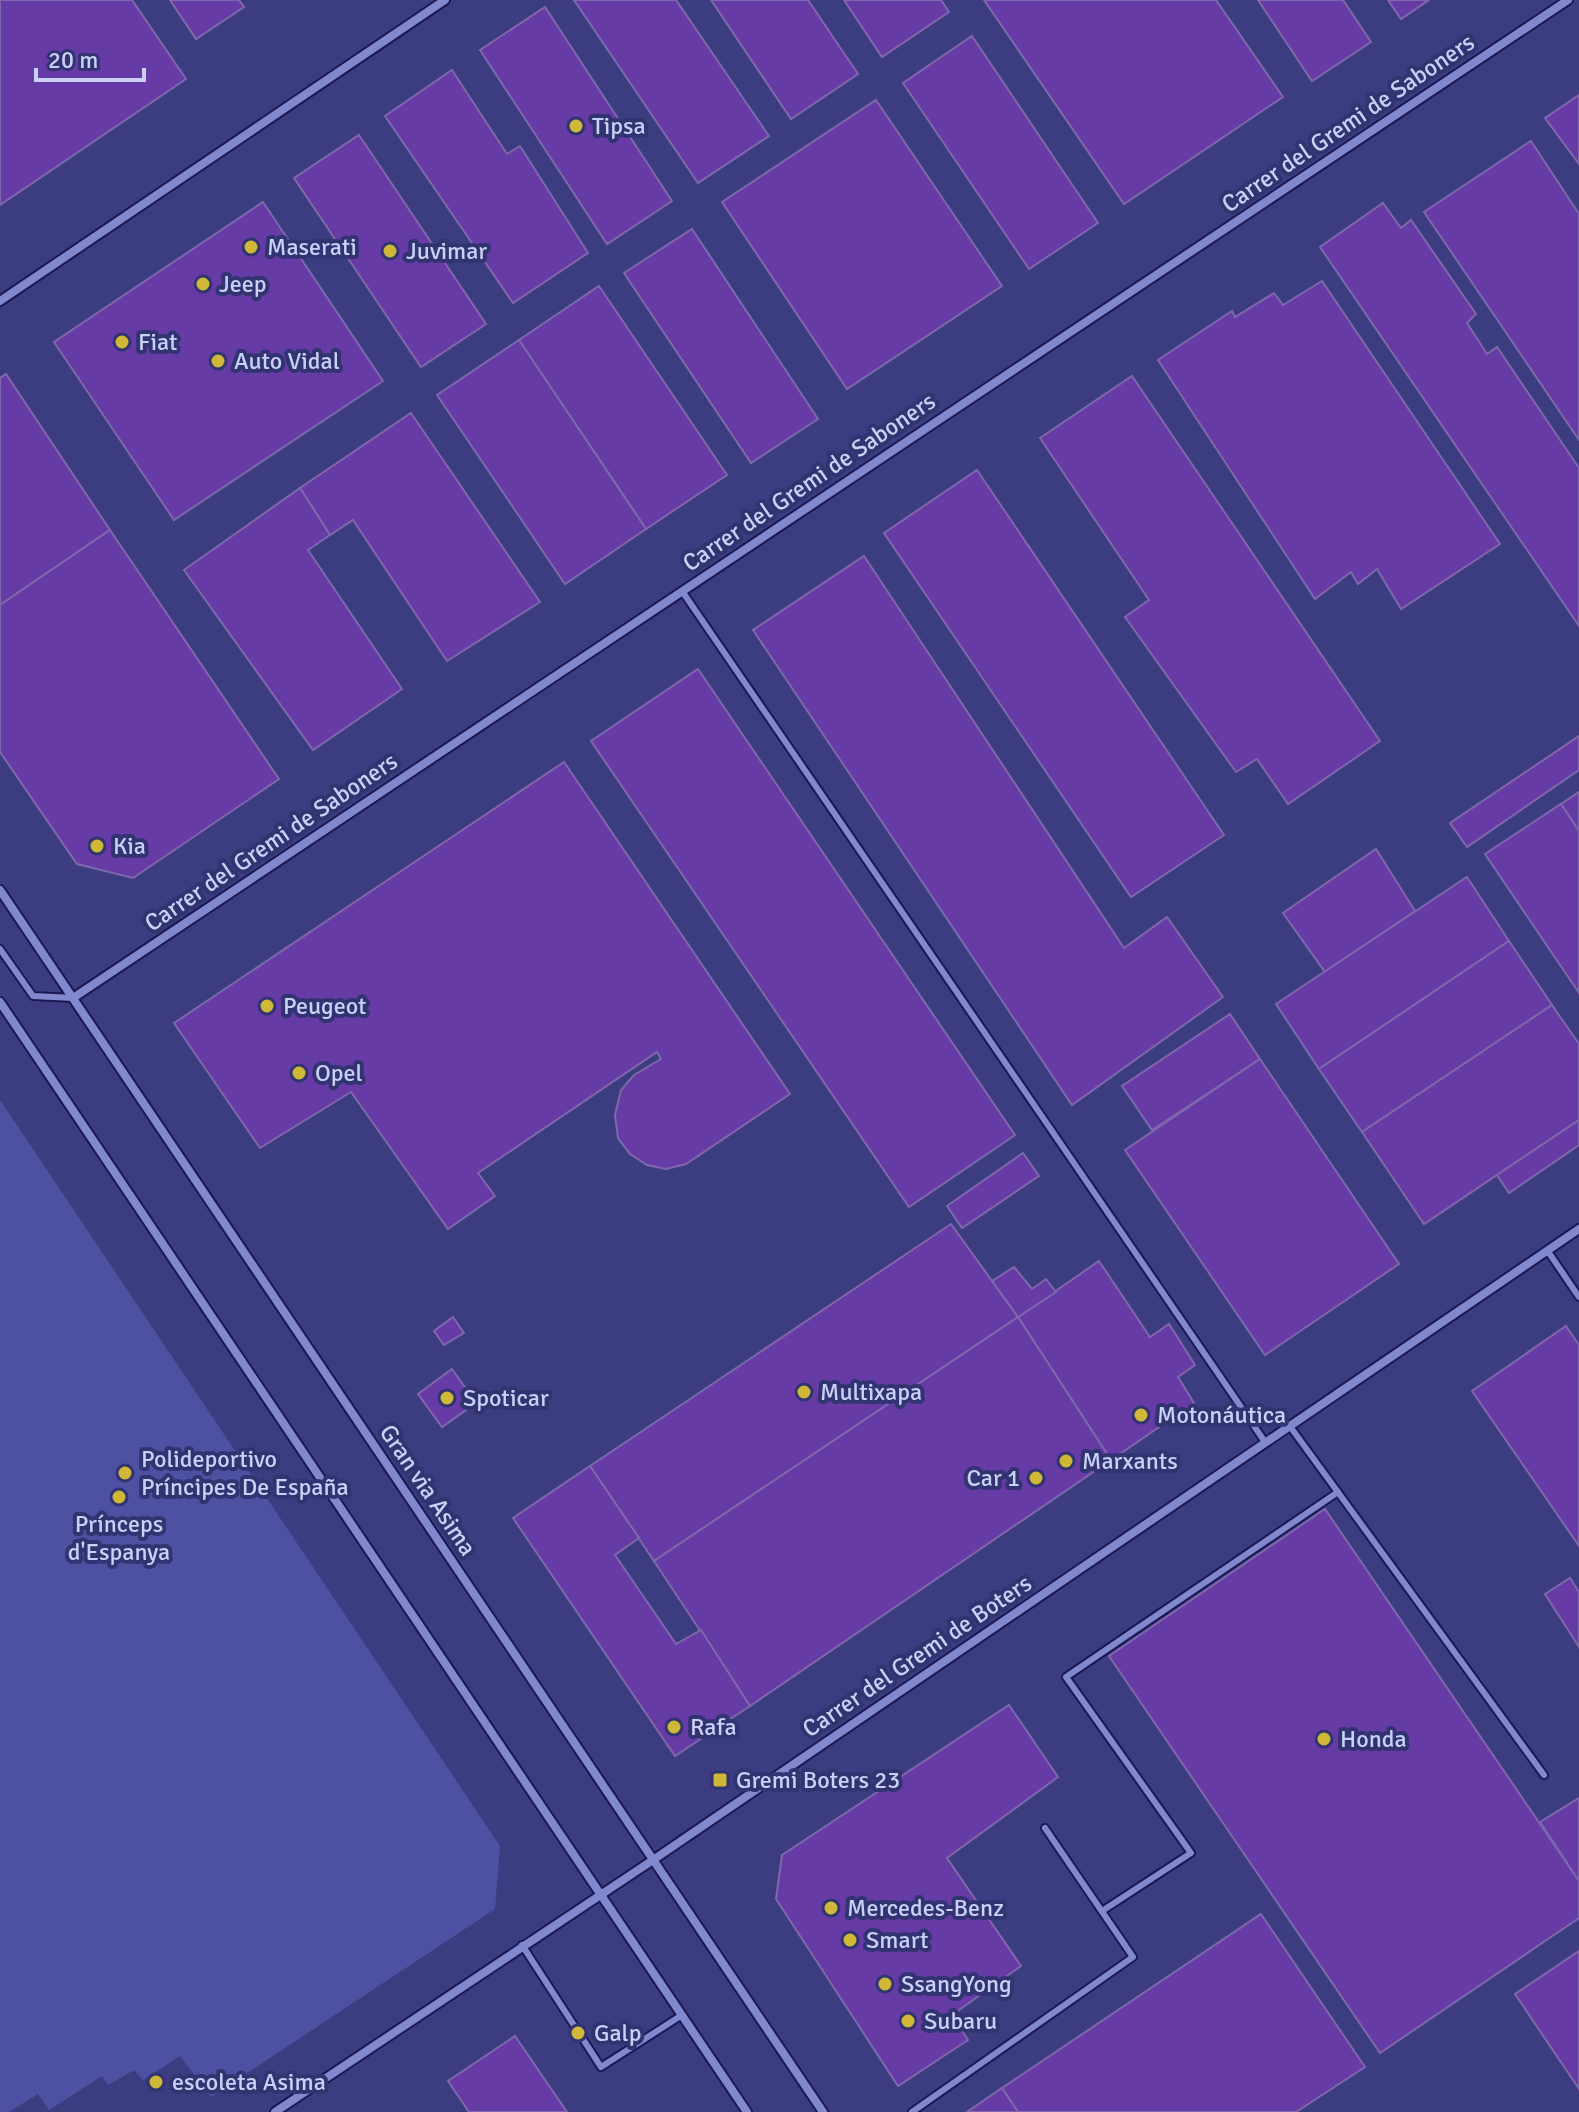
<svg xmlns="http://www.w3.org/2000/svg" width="1579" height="2112" viewBox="0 0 1579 2112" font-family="Signika,sans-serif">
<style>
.built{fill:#3c3d81}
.green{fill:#4e51a2}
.building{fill:#673ba6;stroke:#7e67ab;stroke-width:2}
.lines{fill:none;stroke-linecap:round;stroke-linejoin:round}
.lane-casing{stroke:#1c1854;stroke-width:10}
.street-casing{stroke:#1c1854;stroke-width:12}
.lane{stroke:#8188ce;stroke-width:6}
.street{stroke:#8188ce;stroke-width:8}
.poi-dot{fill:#cfb837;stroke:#323472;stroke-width:3}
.labels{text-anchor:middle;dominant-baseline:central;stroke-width:8;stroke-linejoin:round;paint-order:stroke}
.street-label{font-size:24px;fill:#cbd0f6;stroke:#323472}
.poi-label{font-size:24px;fill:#cbd0f6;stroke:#323472;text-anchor:start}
</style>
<rect width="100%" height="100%" fill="#323472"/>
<rect class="built" x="0" y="0" width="1579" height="2112"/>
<polygon class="green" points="0,1100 500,1846 495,1909 211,2097 180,2056 143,2080 134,2070 108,2085 102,2076 49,2110 38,2094 9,2112 0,2112"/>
<g class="building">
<polygon points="0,0 132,0 186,79 0,205"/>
<polygon points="170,0 239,0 244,7 196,39"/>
<polygon points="574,0 676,0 769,136 698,183"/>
<polygon points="711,0 808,0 858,74 791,119"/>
<polygon points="844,0 941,0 949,12 882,57"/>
<polygon points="984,0 1216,0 1283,97 1124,204"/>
<polygon points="1258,0 1343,0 1371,42 1312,81"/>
<polygon points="1388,0 1429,0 1401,19"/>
<polygon points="545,7 672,201 607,244 480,50"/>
<polygon points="972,36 1098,223 1029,269 903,83"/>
<polygon points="452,70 507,154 520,146 588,253 513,303 385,116"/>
<polygon points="1579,95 1579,164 1545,118"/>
<polygon points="876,100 1002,286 847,389 722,202"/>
<polygon points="359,135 486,324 421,367 294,178"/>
<polygon points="1531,141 1579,214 1579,440 1424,212"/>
<polygon points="263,202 383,381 174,520 54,342"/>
<polygon points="1383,203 1401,228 1411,220 1476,314 1467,323 1487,354 1497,347 1579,468 1579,626 1320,247"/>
<polygon points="692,229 818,419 751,463 624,273"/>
<polygon points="1322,281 1500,544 1401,609 1377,569 1358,584 1351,572 1315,599 1158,360 1232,311 1235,317 1274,293 1283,305"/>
<polygon points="599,286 727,475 646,529 519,340"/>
<polygon points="519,340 646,529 565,584 437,395"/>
<polygon points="6,374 110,530 0,605 0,378"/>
<polygon points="1132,376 1380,741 1288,804 1257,759 1236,772 1125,617 1149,600 1040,438"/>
<polygon points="411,413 540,602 447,661 353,520 330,535 300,488"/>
<polygon points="977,470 1224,835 1131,897 884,533"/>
<polygon points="300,488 330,535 308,550 402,689 313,750 184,570"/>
<polygon points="110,530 279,779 133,878 77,864 0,752 0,605"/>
<polygon points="864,556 1124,948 1167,917 1223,997 1072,1105 753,630"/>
<polygon points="698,669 1015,1135 909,1207 591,741"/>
<polygon points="1579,736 1579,770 1467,847 1450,823"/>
<polygon points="564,762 790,1094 686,1164 666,1169 647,1165 630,1154 618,1138 615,1115 621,1090 634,1075 661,1059 657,1052 478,1173 495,1196 448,1229 351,1092 260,1148 174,1023"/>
<polygon points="1579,792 1579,831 1561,804"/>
<polygon points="1561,804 1579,831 1579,993 1485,854"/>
<polygon points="1376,849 1415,911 1325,972 1283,913"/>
<polygon points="1467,877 1509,941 1319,1069 1276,1004"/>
<polygon points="1509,941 1552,1005 1362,1132 1319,1069"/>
<polygon points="1552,1005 1579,1044 1579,1120 1424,1224 1362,1132"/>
<polygon points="1230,1014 1260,1059 1152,1130 1122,1086"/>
<polygon points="1260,1059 1399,1264 1265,1355 1125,1150"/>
<polygon points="1579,1120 1579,1145 1509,1193 1497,1175"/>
<polygon points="1023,1153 1039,1176 962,1228 947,1206"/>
<polygon points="951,1224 1018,1317 654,1561 590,1466"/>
<polygon points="1099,1261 1150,1337 1169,1324 1195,1365 1178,1377 1194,1403 1111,1460 1018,1317"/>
<polygon points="1014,1267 1032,1289 1046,1279 1056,1292 1018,1317 992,1281"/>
<polygon points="453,1317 464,1333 444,1345 434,1331"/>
<polygon points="1018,1317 1111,1460 750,1706 654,1561"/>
<polygon points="1566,1326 1579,1345 1579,1546 1472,1391"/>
<polygon points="452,1369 476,1403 442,1427 418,1394"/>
<polygon points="590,1466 639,1538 615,1555 676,1644 701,1630 750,1706 675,1756 513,1518"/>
<polygon points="1325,1509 1579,1881 1579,1918 1380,2053 1109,1656"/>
<polygon points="1570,1578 1579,1592 1579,1647 1545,1594"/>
<polygon points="1009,1705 1058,1777 947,1858 1021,1966 952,2015 968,2040 898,2086 776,1899 782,1855"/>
<polygon points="1579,1798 1579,1881 1540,1822"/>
<polygon points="1261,1914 1365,2067 1296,2112 1018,2112 1002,2088"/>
<polygon points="1579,1951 1579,2089 1515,1994"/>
<polygon points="515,2036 567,2112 469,2112 448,2081"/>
<polygon points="1002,2088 1018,2112 967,2112"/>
</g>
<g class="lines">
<g class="lane-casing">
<g id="lane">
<polyline points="682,591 1265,1442"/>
<polyline points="0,949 33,996 73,998"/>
<polyline points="1547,1250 1579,1297"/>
<polyline points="1289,1425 1544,1775"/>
<polyline points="1102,1911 1191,1853 1066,1677 1338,1492"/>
<polyline points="522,1945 601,2067 682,2015"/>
<polyline points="912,2112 1133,1957 1045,1828"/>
</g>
</g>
<g class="street-casing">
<g id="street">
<polyline points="0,301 445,0"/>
<polyline points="0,890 823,2112"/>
<polyline points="73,998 1568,0"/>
<polyline points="0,1002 747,2112"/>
<polyline points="275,2112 653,1860 1579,1229"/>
</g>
</g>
<use href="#lane" class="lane"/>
<use href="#street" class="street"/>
</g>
<g class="poi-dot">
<circle cx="576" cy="126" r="8"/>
<circle cx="251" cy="247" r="8"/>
<circle cx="390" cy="251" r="8"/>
<circle cx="203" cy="284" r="8"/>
<circle cx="122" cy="342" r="8"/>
<circle cx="218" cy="361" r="8"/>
<circle cx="97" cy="846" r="8"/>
<circle cx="267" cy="1006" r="8"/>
<circle cx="299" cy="1073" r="8"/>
<circle cx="804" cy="1392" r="8"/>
<circle cx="447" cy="1398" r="8"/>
<circle cx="1141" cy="1415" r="8"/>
<circle cx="1066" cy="1461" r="8"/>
<circle cx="125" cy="1473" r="8"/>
<circle cx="1036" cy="1478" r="8"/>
<circle cx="119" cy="1497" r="8"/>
<circle cx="674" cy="1727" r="8"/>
<circle cx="1324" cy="1739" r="8"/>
<rect x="712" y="1772" width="16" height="16" rx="4"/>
<circle cx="831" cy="1908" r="8"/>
<circle cx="850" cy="1940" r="8"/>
<circle cx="885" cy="1984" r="8"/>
<circle cx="908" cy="2021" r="8"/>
<circle cx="578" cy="2033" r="8"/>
<circle cx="156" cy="2082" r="8"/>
</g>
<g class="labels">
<g class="street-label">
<text transform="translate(1348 123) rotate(-34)">Carrer del Gremi de Saboners</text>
<text transform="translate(809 482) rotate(-34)">Carrer del Gremi de Saboners</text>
<text transform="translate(271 842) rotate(-34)">Carrer del Gremi de Saboners</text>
<text transform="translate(428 1490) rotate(56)">Gran via Asima</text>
<text transform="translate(917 1656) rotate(-34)">Carrer del Gremi de Boters</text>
</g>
<g class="poi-label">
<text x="592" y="126">Tipsa</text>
<text x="267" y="247">Maserati</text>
<text x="406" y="251">Juvimar</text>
<text x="219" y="284">Jeep</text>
<text x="138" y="342">Fiat</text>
<text x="234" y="361">Auto Vidal</text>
<text x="113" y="846">Kia</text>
<text x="283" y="1006">Peugeot</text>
<text x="315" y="1073">Opel</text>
<text x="820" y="1392">Multixapa</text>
<text x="463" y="1398">Spoticar</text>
<text x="1157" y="1415">Motonáutica</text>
<text x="141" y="1459">Polideportivo<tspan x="141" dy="28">Príncipes De España</tspan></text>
<text x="1082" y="1461">Marxants</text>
<text x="1020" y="1478" text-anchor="end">Car 1</text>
<text x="119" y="1524" text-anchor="middle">Prínceps<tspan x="119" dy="28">d'Espanya</tspan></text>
<text x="690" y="1727">Rafa</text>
<text x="1340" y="1739">Honda</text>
<text x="736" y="1780">Gremi Boters 23</text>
<text x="847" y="1908">Mercedes-Benz</text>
<text x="866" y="1940">Smart</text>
<text x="901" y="1984">SsangYong</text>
<text x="924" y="2021">Subaru</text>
<text x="594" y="2033">Galp</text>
<text x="172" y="2082">escoleta Asima</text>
</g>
</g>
<path d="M36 68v12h108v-12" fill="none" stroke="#cbd0f6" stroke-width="4"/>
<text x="48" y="68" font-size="24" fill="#cbd0f6" stroke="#323472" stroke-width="6" paint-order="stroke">20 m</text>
</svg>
